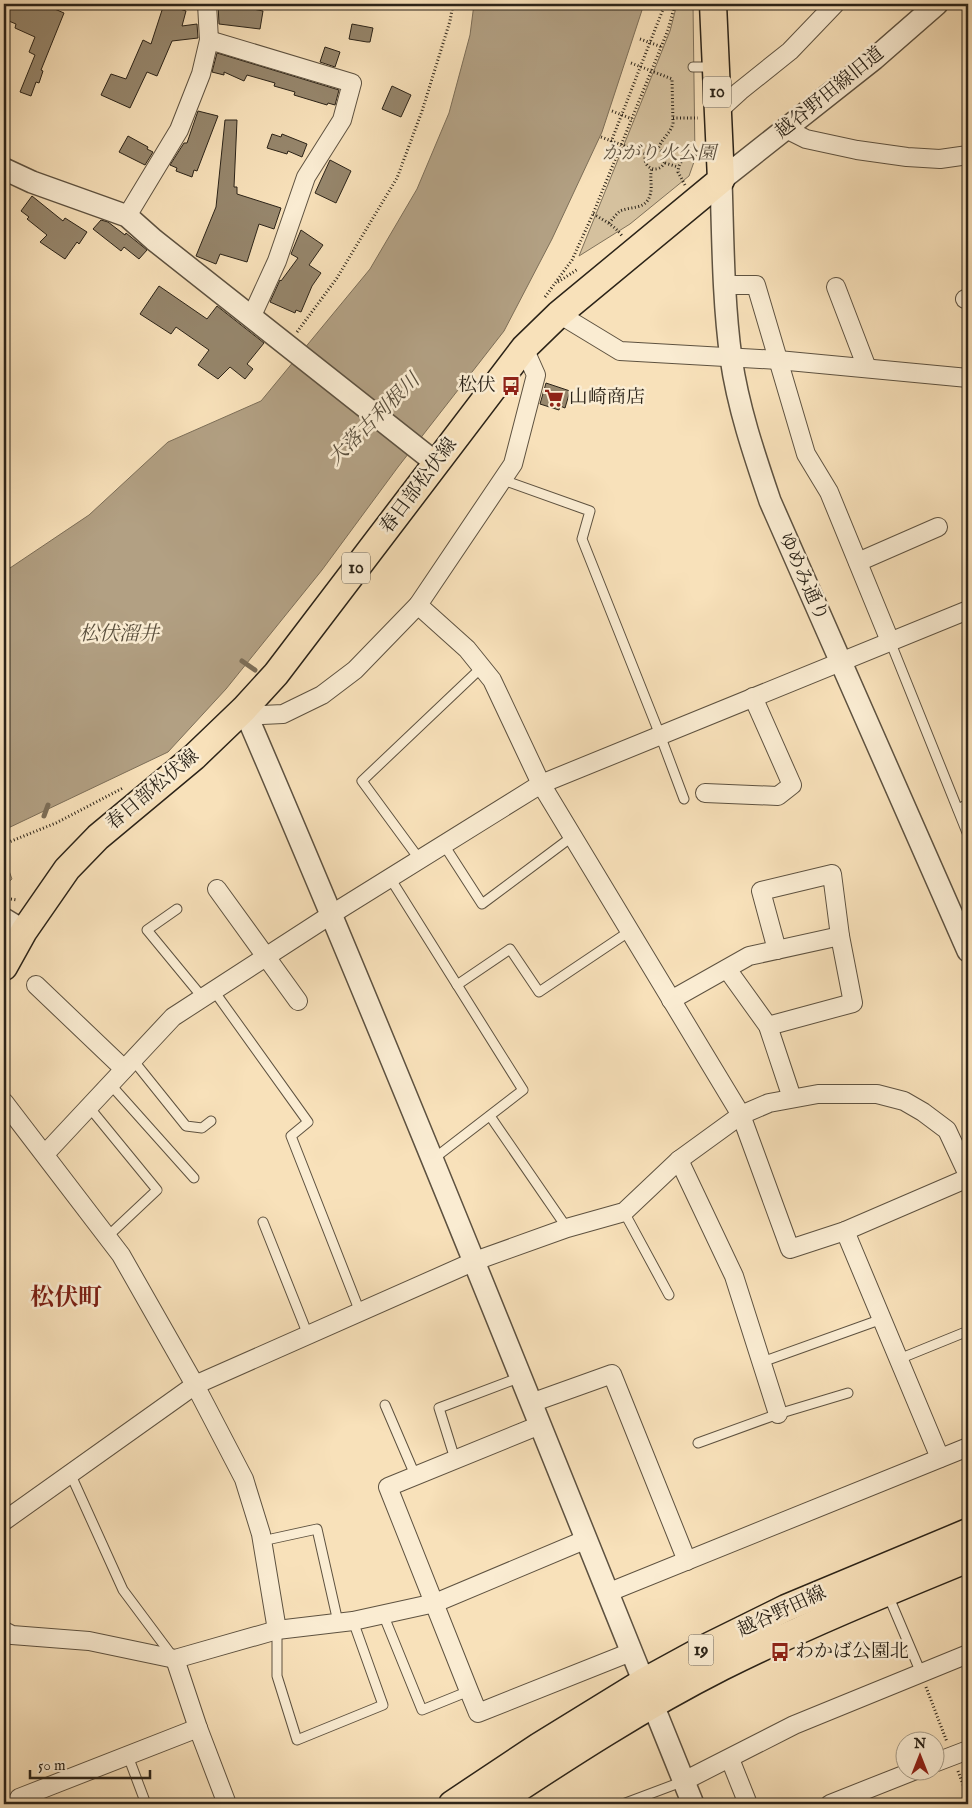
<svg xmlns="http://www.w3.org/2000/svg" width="972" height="1808" viewBox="0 0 972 1808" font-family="'IM FELL English','Noto Serif JP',serif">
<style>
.green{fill:#d5c19e;stroke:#80725b}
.water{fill:#b2a083;stroke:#7c6e58}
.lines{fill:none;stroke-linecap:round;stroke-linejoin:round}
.stream{stroke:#7c6e58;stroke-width:5}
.building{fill:#96866c;stroke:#2b2318}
.service-casing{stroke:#5e5240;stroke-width:11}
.minor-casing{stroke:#5e5240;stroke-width:20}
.tertiary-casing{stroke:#5e5240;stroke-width:24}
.primary-casing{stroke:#2b2318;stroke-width:29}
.path{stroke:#2b2318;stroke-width:3;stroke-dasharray:1 2.5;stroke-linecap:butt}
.service{stroke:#faecd2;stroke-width:9}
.minor{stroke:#faecd2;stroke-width:18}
.tertiary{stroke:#faecd2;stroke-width:21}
.primary{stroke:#f8e1ba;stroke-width:26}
.labels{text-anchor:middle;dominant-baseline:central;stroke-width:5;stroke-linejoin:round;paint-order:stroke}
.shield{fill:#faecd2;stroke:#695f50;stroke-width:1}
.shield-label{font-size:18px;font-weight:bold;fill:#2b2318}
.street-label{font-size:19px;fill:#2b2318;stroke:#faecd2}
.park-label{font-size:19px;font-style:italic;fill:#5e5240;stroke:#faecd2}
.poi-label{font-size:19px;fill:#2b2318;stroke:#faecd2;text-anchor:start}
.water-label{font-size:20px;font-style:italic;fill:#5a4f3d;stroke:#faecd2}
.district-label{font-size:24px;font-weight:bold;fill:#7a1f14;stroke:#faecd2}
</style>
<rect width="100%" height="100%" fill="#f8e1ba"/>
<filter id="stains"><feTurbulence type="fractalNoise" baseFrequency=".004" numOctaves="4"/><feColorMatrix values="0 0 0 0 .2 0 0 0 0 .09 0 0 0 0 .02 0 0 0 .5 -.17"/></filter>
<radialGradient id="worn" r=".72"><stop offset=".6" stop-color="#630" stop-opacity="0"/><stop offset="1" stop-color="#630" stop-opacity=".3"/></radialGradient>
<g class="green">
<polygon points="677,4 693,4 695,159 689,176 630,224 579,256 670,31"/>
<polygon points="5,860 12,879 4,886 4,861"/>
</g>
<polygon class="water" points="474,4 644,4 602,132 552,239 504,331 398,467 322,570 226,689 168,752 4,830 4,572 89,515 168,442 261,401 370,269 417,189 449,113 470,35"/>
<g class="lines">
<g class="stream">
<polyline points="242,661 255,670"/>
<polyline points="44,816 48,805"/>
</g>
</g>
<g class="building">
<polygon points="6,4 43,4 64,13 41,70 43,71 39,83 36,82 31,96 20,92 35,55 29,52 35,37 15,28 16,24 4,19 4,10"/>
<polygon points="164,4 186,11 182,26 197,24 198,38 172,41 157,76 147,72 130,108 101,95 111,74 126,79 143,40 151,44"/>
<polygon points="218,4 228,4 263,11 260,29 219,24"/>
<polygon points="352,24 373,28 370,42 367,42 349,39"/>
<polygon points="325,47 340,52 335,67 320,62"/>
<polygon points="217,53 339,90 335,105 328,103 327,105 294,95 295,92 274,86 275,83 247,75 244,81 224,72 224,75 212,72"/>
<polygon points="392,86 411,95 401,117 382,109"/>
<polygon points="198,111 218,116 197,171 194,170 192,177 176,171 177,168 170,165 184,143 187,143"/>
<polygon points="225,120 237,120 234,187 237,187 237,194 281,208 274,229 259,224 247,262 220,254 216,264 196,256 216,207"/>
<polygon points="272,134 281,137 282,134 307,144 302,157 288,151 287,154 267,148"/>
<polygon points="128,136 148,147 147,149 153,152 145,165 119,152"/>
<polygon points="330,160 351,171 336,203 315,193"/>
<polygon points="32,196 63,221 65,218 87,232 79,244 77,242 65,259 40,242 47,235 27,219 29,217 21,211"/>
<polygon points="101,220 108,222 125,235 126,233 147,250 139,259 124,247 121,251 93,229"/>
<polygon points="301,230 323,245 309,265 321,273 312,286 301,312 296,310 295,313 270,302 280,280 281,281 298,258 291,254"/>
<polygon points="159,286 207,319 217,306 264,343 247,364 253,369 245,379 230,367 218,379 198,365 209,350 176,327 171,334 140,314"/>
<polygon points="546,383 570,391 565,408 560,406 559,410 540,404"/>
</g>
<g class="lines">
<g class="service-casing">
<g id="service">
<polyline points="693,67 713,67"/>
<polyline points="503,480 590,511 582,539 660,735 684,799"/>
<polyline points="890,641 968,835"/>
<polyline points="958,809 968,804"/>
<polyline points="444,845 482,904 573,836"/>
<polyline points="420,860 362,781 481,668"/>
<polyline points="390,878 523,1090 432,1160"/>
<polyline points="177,909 147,930 203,998"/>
<polyline points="457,985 510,949 539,992 630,931"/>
<polyline points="214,991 308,1122 291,1136 360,1312"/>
<polyline points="133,1060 186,1126 202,1128 211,1121"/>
<polyline points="110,1084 194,1178"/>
<polyline points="89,1107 157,1190 107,1237"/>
<polyline points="490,1116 567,1228"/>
<polyline points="624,1212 669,1295"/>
<polyline points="263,1222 308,1335"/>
<polyline points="899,1359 968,1331"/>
<polyline points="762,1362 882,1319"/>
<polyline points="385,1405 415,1475"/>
<polyline points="698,1443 778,1414 848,1393"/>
<polyline points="455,1459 439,1408 521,1377"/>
<polyline points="70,1473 123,1590 173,1657"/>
<polyline points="262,1541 317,1529 338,1622"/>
<polyline points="888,1595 921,1673"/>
<polyline points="383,1614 422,1710 469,1691"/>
<polyline points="277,1630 277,1676 297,1740 383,1705 353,1621"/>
<polyline points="128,1756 146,1804"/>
<polyline points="623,1804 684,1781"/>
</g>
</g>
<g class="minor-casing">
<g id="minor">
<polyline points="209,40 352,83 342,120 306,177 277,261 255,309 250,316"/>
<polyline points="718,111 740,91 790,51 835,4"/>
<polyline points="786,129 806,139 857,150 907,157 940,159 968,155"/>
<polyline points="127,216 179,130 201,74 209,40 207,4"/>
<polyline points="725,285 756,285 806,454 829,492 890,641"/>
<polyline points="836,287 867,368"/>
<polyline points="965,299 968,298"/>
<polyline points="559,314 620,351 778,360 968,378"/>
<polyline points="858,562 938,527"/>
<polyline points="418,605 467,649 492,680 541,784 741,1115 790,1249 845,1231 968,1178"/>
<polyline points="244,709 262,715 283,714 322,695 355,670 418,605 513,464 536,375 524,348"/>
<polyline points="705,793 778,796 792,785 753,697"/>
<polyline points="217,889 298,1001"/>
<polyline points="727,969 768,1026 792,1098"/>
<polyline points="36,985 124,1069"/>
<polyline points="671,1000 749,956 840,936"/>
<polyline points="768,1026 853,1003 840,936 832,874 761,891 777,950"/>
<polyline points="4,1102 121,1255 195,1385 244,1479 261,1534 277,1630"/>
<polyline points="45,1154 173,1017 332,914 541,784 968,610"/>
<polyline points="679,1160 734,1276 778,1414"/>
<polyline points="845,1231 940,1458"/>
<polyline points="531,1403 612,1374 687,1561"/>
<polyline points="540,1425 388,1487 469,1691 478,1713 631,1652"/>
<polyline points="4,1521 195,1385 475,1261 567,1228 624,1212 679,1160 741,1115 769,1103 818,1094 877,1094 904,1101 923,1112 947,1130 968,1175"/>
<polyline points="607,1593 968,1447"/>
<polyline points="4,1631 12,1635 89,1641 175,1659 277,1630 353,1621 435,1603 587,1539"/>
<polyline points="175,1659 198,1728 227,1804"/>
<polyline points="730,1759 748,1804"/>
<polyline points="934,1763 968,1750"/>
<polyline points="684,1781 794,1725 968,1654"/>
<polyline points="22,1804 19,1798 198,1728"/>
<polyline points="830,1804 916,1770"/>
</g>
</g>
<g class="tertiary-casing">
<g id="tertiary">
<path d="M937,4L874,59L721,180C723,239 723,300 731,358C738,407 754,454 770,501L968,951"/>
<polyline points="4,169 32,182 127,216 154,240 436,463"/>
<path d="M244,709C400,1072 545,1438 693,1804"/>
<polyline points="4,919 24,931"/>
</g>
</g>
<g class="primary-casing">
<g id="primary">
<polyline points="4,967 24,931 67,869 98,837 194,757 244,709 276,674 524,348 559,314 721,180 713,4"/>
<polyline points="452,1804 539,1746 643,1682 709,1646 786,1608 968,1532"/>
<path d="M495,1804C569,1755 643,1707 722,1667C802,1627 885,1593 968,1559"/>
</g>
</g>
<g class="path">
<polyline points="640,39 662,47"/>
<path d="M631,63L672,79L673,123C671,133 662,138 658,149"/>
<polyline points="612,111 632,119"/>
<polyline points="673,118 698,118"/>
<polyline points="601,137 646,154"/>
<polyline points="611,142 665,4"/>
<circle cx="655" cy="159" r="10"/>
<polyline points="665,163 678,167"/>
<path d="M685,185L678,172C679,158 689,154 701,155"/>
<path d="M593,214C605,221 614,225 622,236"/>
<path d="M609,223C613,219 616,214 620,211C631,206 646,210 650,195C653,186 649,177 652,168"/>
<polyline points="558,282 578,269"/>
<polyline points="545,297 572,260 593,214 668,30 675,4"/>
<polyline points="297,332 337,278 397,178 422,111 450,21 453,4"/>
<polyline points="4,844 56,823 123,788"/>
<polyline points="4,898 17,900"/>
<polyline points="926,1687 947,1742"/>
<polyline points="958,1771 968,1798"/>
</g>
<use href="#service" class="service"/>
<use href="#minor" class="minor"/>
<use href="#tertiary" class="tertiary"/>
<use href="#primary" class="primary"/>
</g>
<defs>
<g id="bus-bare" transform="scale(1.5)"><path d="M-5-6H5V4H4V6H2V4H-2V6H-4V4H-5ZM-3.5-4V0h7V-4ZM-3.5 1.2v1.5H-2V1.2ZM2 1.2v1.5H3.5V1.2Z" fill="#8f2418" stroke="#faecd2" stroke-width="2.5" paint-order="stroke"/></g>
<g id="supermarket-bare" transform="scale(1.5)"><path d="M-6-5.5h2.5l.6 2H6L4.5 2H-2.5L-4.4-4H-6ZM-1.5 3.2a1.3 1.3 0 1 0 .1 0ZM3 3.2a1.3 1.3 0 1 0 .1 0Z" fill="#8f2418" stroke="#faecd2" stroke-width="2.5" paint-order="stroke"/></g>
</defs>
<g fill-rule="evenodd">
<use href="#bus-bare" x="511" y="386"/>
<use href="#supermarket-bare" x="554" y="398"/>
<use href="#bus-bare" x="780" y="1652"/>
</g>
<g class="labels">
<g class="shield">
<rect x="703" y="76.5" width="28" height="31" rx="4"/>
<rect x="342" y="552.5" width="28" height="31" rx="4"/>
<rect x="688.5" y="1634.5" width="25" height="31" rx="4"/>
</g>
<g class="shield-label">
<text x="717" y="92">10</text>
<text x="356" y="568">10</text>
<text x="701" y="1650">19</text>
</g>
<g class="street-label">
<text transform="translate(830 93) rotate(-39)">越谷野田線旧道</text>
<text transform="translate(419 486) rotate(-53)">春日部松伏線</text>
<text transform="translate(803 577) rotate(66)">ゆめみ通り</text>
<text transform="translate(153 790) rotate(-40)">春日部松伏線</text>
<text transform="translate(782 1612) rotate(-25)">越谷野田線</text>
</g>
<g class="park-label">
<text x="659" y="154">かがり火公園</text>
</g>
<g class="poi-label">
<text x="496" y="386" text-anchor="end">松伏</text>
<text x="569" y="398">山崎商店</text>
<text x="795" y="1652">わかば公園北</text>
</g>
<g class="water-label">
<text transform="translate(374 420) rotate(-45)">大落古利根川</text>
<text x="119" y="634">松伏溜井</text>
</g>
<g class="district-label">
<text x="66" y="1298">松伏町</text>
</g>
</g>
<rect width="972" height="1808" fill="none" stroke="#f8e1ba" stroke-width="20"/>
<rect x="5" y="5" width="962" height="1798" fill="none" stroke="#2b2318" stroke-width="2.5"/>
<rect x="10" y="10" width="952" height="1788" fill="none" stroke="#2b2318"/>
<g transform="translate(920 1756)"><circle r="24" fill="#faecd2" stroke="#a79c88"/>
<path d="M0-4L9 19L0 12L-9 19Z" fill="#8f2418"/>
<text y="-8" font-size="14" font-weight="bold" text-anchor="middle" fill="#2b2318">N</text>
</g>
<path d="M30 1770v8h120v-8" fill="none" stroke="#2b2318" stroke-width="2.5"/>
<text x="38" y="1770" font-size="15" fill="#2b2318" stroke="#faecd2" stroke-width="4" paint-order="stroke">50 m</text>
<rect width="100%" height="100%" filter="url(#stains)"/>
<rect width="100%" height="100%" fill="url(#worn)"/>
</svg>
